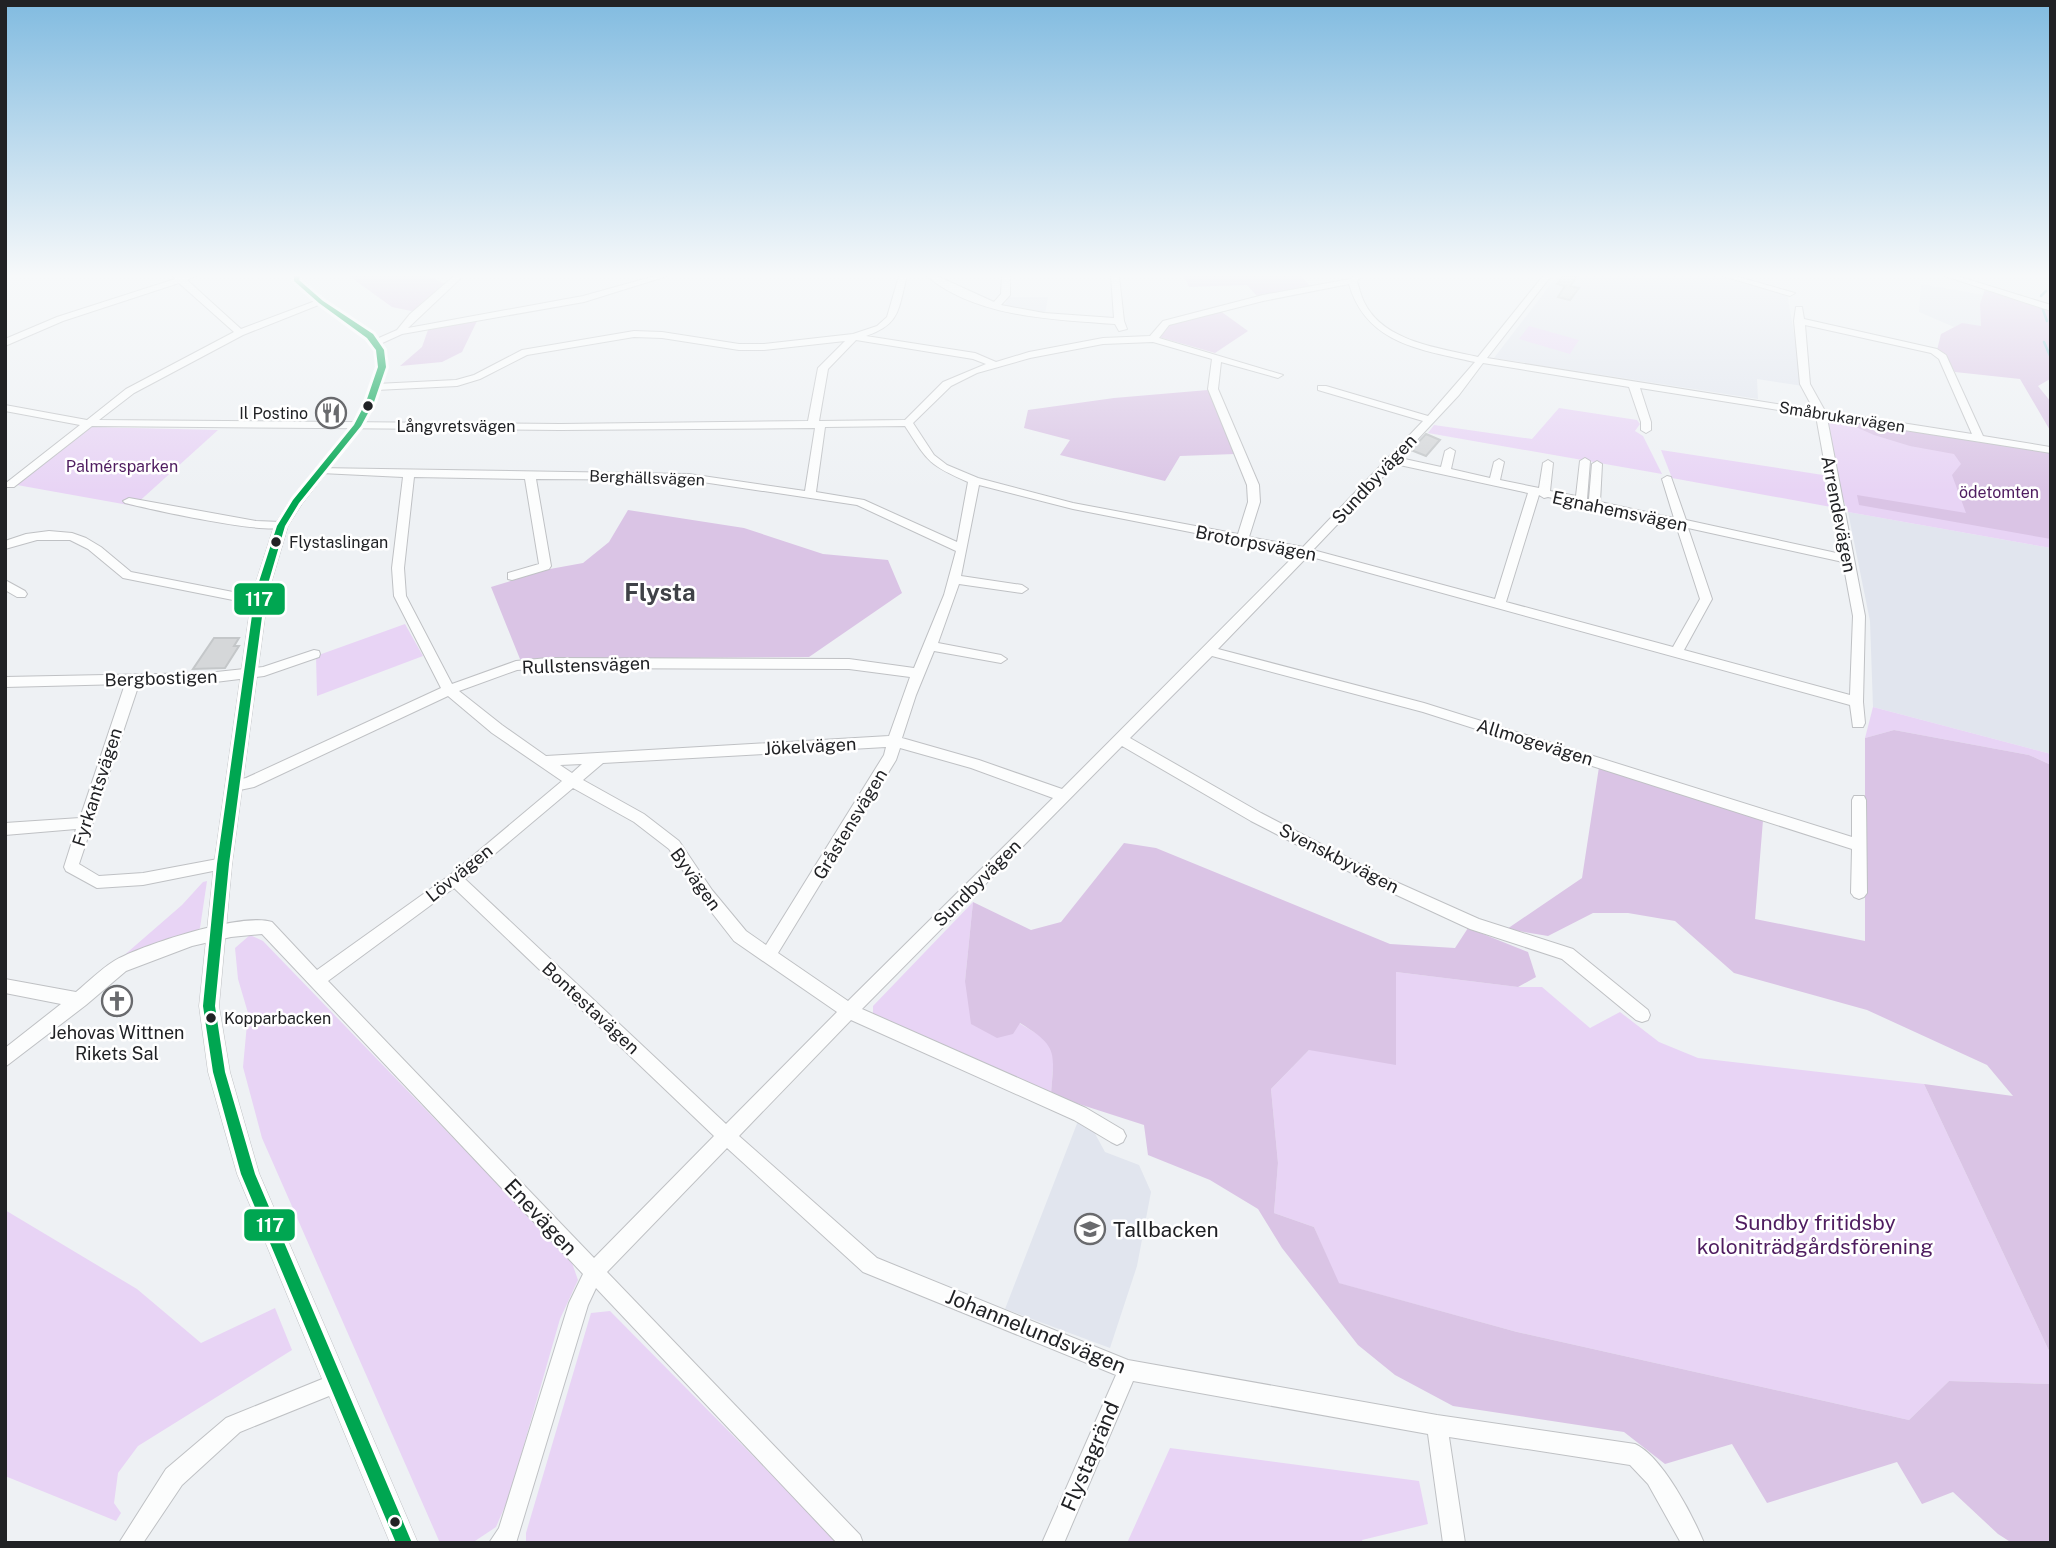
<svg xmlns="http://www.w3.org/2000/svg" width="2056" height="1548" viewBox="0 0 2056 1548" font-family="'Public Sans',sans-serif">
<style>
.built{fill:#e1e5ee}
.green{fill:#e8d4f5}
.forest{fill:#dac4e5}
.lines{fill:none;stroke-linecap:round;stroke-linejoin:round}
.stream{stroke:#86c6d4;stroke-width:2.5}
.building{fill:#d5d7d9;stroke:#c4c7c9;stroke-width:2}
.minor-casing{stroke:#bfc1c4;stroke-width:2}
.tertiary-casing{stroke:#bfc1c4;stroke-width:1}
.minor{fill:#fcfdfd;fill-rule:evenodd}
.tertiary{fill:#fcfdfd;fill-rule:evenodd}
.bus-1-casing{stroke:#fff;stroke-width:6}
.bus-1{fill:#00a651;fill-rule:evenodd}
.bus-dot{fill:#212225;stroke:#fff;stroke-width:2.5}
.labels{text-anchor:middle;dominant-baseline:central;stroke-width:5;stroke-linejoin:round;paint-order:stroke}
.far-poi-label{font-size:16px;fill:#212225;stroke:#fff;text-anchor:end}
.far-street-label{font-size:16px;fill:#212225;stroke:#fff}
.far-park-label{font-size:16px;fill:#4f1d60;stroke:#fff}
.bus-label{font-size:16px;fill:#212225;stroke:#fff;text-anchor:start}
.street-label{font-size:18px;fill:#212225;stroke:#fff}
.poi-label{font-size:18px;fill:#212225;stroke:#fff}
.near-street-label{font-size:21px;fill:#212225;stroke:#fff}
.near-park-label{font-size:21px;fill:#4f1d60;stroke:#fff}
.near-poi-label{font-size:21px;fill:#212225;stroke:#fff;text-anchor:start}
.district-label{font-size:24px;font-weight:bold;fill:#3f4247;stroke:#fff}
.line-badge{stroke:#fff;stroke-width:2.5}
.badge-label{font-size:19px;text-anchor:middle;font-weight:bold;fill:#fff}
</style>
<rect width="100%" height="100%" fill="#eef1f4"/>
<g class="built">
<polygon points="1557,276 1716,276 1787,293 1803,386 1757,379 1758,399 1494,358"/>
<polygon points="1921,284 1984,295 1980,304 1981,327 1962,324 1954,327 1919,312"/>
<polygon points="1008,297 1048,297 1045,315 1008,308 1005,304"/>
<polygon points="1848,512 2051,548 2051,754 1873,707 1870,621"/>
<polygon points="1078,1121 1092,1128 1105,1152 1139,1165 1151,1192 1137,1266 1110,1348 1005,1309"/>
</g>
<g class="green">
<polygon points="1529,326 1579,340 1570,354 1519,339"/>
<polygon points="1559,408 1637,420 1640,424 1635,431 1643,436 1662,474 1428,433 1434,425 1532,439"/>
<polygon points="1821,418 2051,453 2051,548 1848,512 1829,461"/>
<polygon points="91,427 218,430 134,506 17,485"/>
<polygon points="1661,450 1823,475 1831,507 1672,478"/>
<polygon points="405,624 423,656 317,696 316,656"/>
<polygon points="1873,707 2051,754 2051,765 2029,755 1894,730 1865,738"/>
<polygon points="207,881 200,928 195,933 121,958 182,905 203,882"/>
<polygon points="973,902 965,981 1019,1023 1044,1038 1054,1054 1051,1095 873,1018 873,1006"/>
<polygon points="250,935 263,941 571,1260 578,1280 560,1319 509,1497 496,1527 472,1543 440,1543 262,1138 243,1067 248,1013 238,979 235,948"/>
<polygon points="1396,972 1518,987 1542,987 1590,1028 1620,1012 1659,1042 1698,1058 1924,1084 2051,1355 2051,1384 1949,1381 1909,1420 1517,1332 1338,1283 1314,1227 1274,1213 1278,1163 1271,1089 1309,1050"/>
<polygon points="5,1210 137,1289 201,1343 275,1308 292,1350 138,1446 118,1473 114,1503 121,1513 116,1521 5,1476"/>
<polygon points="610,1311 839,1543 526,1543 526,1533 591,1313"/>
<polygon points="1170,1448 1419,1481 1428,1524 1362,1540 1363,1543 1127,1543"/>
</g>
<g class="forest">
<polygon points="349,276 427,276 446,284 416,312 392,307"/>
<polygon points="1184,276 1301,276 1310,286 1257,296 1247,285 1189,287"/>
<polygon points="1985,289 2051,312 2050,379 2038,386 2051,402 2051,432 2020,379 1955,372 1946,356 1937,350 1941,334 1962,323 1981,326 1980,304"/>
<polygon points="1219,310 1248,331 1215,353 1159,337 1169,325"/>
<polygon points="477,321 462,352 442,362 400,366 422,347 428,330"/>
<polygon points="1208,390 1235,454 1180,456 1165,481 1060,455 1070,440 1024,428 1028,410 1114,398"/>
<polygon points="1856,422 2051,453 2051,539 1859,505 1857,495 1966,513 1952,475 1961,464 1954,454 1910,446 1874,435 1849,424"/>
<polygon points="628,510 744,528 823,554 888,560 902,593 809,657 520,659 491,587 550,569 583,563 609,542"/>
<polygon points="1894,730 2029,755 2051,765 2051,1355 1924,1084 2013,1096 1987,1065 1867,1010 1734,973 1675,921 1628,913 1593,913 1548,936 1507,929 1582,878 1599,767 1763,820 1755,919 1865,941 1865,738"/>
<path d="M1124,843L1156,848L1390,944L1455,948L1468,928L1528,952L1536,977L1518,987L1396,972V1065L1309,1050L1271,1089L1278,1163L1274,1213L1314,1227L1339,1283L1517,1332L1909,1420L1949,1381L2051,1384V1543H2012L1998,1534L1953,1492L1922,1504L1897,1462L1767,1503L1732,1444L1665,1464L1624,1432L1453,1406L1395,1375L1358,1345L1282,1248L1258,1209L1210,1180L1148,1155L1144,1125L1051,1095C1054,1052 1059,1047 1020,1023L1013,1034L997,1038L971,1024L965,981L973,902L1031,930L1061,922Z"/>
</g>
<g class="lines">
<g class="stream">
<polyline points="2041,296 2046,291"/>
<polyline points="2043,310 2047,321"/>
<polyline points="2044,342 2051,358"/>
</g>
</g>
<g class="building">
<polygon points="1563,276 1577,276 1570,286 1579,288 1570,300 1558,297 1565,286 1557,284"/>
<polygon points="1426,434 1440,440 1426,456 1411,450"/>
<polygon points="214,638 239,638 234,646 239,646 225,668 193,669"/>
</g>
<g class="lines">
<g class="minor-casing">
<g id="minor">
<path d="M173,276H196L187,280L241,329L318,300L326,302L243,335L134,393L99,420L560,424L808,421L818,368L845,341L764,350H739L662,338L634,337L527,355L480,379L457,386L376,390L371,387L376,384L456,380L474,375L522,350L634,331L662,332L739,344H764L853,334L877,326L887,317L899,276H907C898,309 901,324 866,336L975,353L996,362L1029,352L1103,338L1150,336L1163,321L1263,295L1350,279L1353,276H1361L1357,281C1359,288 1361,296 1364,302C1383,342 1440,348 1478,357L1543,276H1551L1487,358L1814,410L1800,384L1794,321L1796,307H1802L1804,319L1937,349L1946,355L1983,436L2050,447L2051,453L1827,418L1865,616L1863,702L1865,723L1863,727H1853L1850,705L1308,556L1218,649L1424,703L1852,837V800L1854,796H1864L1866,800L1867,893L1864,897L1859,899L1854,897L1851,893L1852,849L1423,712L1212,656L1130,738L1261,813L1385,877L1479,919L1573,949L1648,1010L1650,1015L1648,1020L1642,1022L1636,1020L1562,959L1470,929L1375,885L1251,821L1122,746L862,1009L1086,1108L1123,1130L1126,1136L1123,1142L1117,1145L1111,1142L1074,1120L851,1020L739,1136L877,1258L1128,1360L1437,1415L1635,1444C1662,1456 1693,1516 1704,1543H1681L1648,1484L1630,1465L1449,1437L1465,1543H1443L1428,1434L1133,1381L1064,1543H1042L1116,1375L863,1272L727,1148L607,1272L860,1535L863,1543H837L596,1288L588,1305L516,1543H489L499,1528L569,1303L583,1274L262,934L231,937L192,946L126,971L86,1005L5,1067V1048L61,1004L5,993V979L76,992C88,982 101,969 114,961C141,945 243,912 272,922L317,970L450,875L562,781L492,733L448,696L254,787L235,791L230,790L228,786L230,782L246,778L441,688L394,596L392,568L403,477L321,473L317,472V468L689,474L805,491L815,428L560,430L92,426L14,487H6V483L80,425L5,411V405L87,420L126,389L234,332L179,283L63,321L5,346V339L57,317L175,279ZM1349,284C1366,344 1422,350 1475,362L1428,416L1326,386H1318V390L1423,421L1303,547L1249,537L1260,502L1259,485L1218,389L1221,362L1278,378L1283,375L1159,338L1169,325L1263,301ZM1805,325L1931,353L1939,359L1972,434L1825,411L1810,384ZM856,340L973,359L986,364L943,382L905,420L819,421L828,369ZM1153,342L1212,359L1208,389L1247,485L1248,502L1238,534L1073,503L978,478L947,465L934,455L913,423L951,386L977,373L1030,358L1103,344ZM1483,363L1629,387L1641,422V430L1646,433L1651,430V422L1640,388L1816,416L1841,554L1686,520L1671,477L1667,476L1662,479L1674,518L1600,502L1602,464L1597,461L1592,464L1589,499H1587L1590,461L1585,458L1580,461L1576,496L1550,491L1553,463L1548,460L1543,463L1539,488L1500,480L1504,462L1499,459L1494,462L1490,478L1451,469L1455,451L1450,448L1445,451L1441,467L1400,458L1459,395ZM905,426C928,462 929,465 968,482L957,542L864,500L816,492L825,427ZM1395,464L1528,493L1495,599L1313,550ZM414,477L525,479L539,564L508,573V579L512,580L549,569L551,566L536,479L689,480L857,505L956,551L944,595L914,668L849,659L548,658L516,661L452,684L406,596L404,568ZM979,485L1073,509L1236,541L1242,545L1246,543L1297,553L1062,789L979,760L902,738L916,695L934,651L1001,663L1007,659L1001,655L938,643L959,584L1022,593L1028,589L1022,585L961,576ZM1539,495L1544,498L1548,497L1676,525L1700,599L1673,647L1506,602ZM1688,528L1843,562L1853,616L1850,695L1684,650L1712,599ZM548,668L849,669L910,677L889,736L546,756L502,725L459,691L517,670ZM886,747L884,755L766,945L746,931L712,890L679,841L644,814L583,780L603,763ZM900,748L971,768L1053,798L848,1001L778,953L896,760ZM582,764L572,773L560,765ZM573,788L634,822L669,849L702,900L734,941L837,1012L726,1124L465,879ZM454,888L714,1136L594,1258L328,981Z"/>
<polygon points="454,276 463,276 408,328 583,296 655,276 667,276 584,302 402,334 378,345 372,345 372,341 397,330 410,314"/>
<path d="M927,276H937L994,302L1001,294L1002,276H1010V295L1001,305L1044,313L1114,318L1111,276H1119L1124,321L1127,329L1119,331L1115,324C1054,320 975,317 927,276Z"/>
<polygon points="1723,276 1735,276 1795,293 1790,296"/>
<polygon points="1945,276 1957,276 2051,305 2051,311"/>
<path d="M129,498L256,521L281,522L287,526C273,537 149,509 125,503L123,501Z"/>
<polygon points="49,531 72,533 86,538 101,547 131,572 233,592 260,590 266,594 260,598 233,600 123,578 88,549 70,540 37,540 5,549 5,541 26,534"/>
<polygon points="5,580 25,591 27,594 25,597 17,597 5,590"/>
<polygon points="314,650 319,651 320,654 319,657 264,676 207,683 139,684 79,864 99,876 143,873 223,858 228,860 230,864 228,868 143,885 97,888 66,871 64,867 76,829 5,835 5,823 80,818 125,684 5,687 5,677 207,673 263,667"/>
<polygon points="337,1373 344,1376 347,1383 344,1390 240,1432 182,1485 143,1543 119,1543 166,1469 226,1418"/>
</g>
</g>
<g class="tertiary-casing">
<polygon id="tertiary" points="292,276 302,276 302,279 325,300 374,333 386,350 388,367 376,402 363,426 302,504 288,526 268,594 232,864 219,1006 230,1072 259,1173 418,1543 390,1543 237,1174 208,1072 199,1006 214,864 252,594 274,526 291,499 351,425 364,402 376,367 374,350 366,339 317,304 292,282"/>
</g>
<use href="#minor" class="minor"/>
<use href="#tertiary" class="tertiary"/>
<g class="bus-1-casing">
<polygon id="bus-1" points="294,276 300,276 299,280 323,301 373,334 384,350 386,367 374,402 361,426 299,503 285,526 265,594 229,864 215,1006 225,1072 255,1174 412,1543 396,1543 241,1174 213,1072 203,1006 217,864 255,594 277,526 293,500 354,425 366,402 378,367 376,350 367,338 319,303 294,281"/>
</g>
<use href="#bus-1" class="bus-1"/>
</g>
<linearGradient id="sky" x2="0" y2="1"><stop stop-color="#81bbe0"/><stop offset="0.56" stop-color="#f7f9fa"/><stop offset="1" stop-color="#f7f9fa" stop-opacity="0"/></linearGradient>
<rect width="2056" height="492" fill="url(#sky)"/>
<defs>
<g id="restaurant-ring" transform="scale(1.575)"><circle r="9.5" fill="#fff" stroke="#696a6d" stroke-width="1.5"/><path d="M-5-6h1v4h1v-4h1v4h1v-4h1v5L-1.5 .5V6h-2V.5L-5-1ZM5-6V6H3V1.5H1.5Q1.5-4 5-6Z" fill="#696a6d"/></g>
<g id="church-ring" transform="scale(1.575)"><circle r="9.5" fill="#fff" stroke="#696a6d" stroke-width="1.5"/><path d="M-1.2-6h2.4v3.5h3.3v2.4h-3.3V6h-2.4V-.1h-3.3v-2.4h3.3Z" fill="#696a6d"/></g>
<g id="school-ring" transform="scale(1.575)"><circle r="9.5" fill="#fff" stroke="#696a6d" stroke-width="1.5"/><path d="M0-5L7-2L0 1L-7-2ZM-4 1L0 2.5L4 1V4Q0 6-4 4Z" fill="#696a6d"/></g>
</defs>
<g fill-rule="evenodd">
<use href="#restaurant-ring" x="331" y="413"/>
<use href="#church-ring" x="117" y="1001"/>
<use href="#school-ring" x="1090" y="1229"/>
</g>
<g class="bus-dot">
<circle cx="368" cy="406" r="6"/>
<circle cx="276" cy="542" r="6"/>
<circle cx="211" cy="1018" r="6"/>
<circle cx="395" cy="1522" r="6"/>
</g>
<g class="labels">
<g class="far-poi-label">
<text x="308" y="413">Il Postino</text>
</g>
<g class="far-street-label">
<text transform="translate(1842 417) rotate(9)">Småbrukarvägen</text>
<text x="456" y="426">Långvretsvägen</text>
<text transform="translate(647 478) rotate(2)">Berghällsvägen</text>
</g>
<g class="far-park-label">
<text x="122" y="466">Palmérsparken</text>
<text x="1999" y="492">ödetomten</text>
</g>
<g class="bus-label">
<text x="289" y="542">Flystaslingan</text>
<text x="224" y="1018">Kopparbacken</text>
</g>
<g class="street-label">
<text transform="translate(1374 479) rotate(-47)">Sundbyvägen</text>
<text transform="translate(1620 511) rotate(12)">Egnahemsvägen</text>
<text transform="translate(1839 514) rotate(79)">Arrendevägen</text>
<text transform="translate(1256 543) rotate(11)">Brotorpsvägen</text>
<text transform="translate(586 665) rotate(-2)">Rullstensvägen</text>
<text transform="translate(161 678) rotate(-2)">Bergbostigen</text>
<text transform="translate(1535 742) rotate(17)">Allmogevägen</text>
<text transform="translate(810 746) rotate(-3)">Jökelvägen</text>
<text transform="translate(97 787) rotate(-72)">Fyrkantsvägen</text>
<text transform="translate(850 824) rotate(-59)">Gråstensvägen</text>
<text transform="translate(1339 858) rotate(27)">Svenskbyvägen</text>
<text transform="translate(459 873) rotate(-39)">Lövvägen</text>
<text transform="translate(696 879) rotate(54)">Byvägen</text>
<text transform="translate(977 883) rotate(-45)">Sundbyvägen</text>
<text transform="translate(591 1008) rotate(43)">Bontestavägen</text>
</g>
<g class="poi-label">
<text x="117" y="1032">Jehovas Wittnen<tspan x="117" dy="21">Rikets Sal</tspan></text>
</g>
<g class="near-street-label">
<text transform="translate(541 1217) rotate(47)">Enevägen</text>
<text transform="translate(1036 1331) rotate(22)">Johannelundsvägen</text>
<text transform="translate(1090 1456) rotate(-67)">Flystagränd</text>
</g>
<g class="near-park-label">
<text x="1815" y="1222">Sundby fritidsby<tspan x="1815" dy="24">koloniträdgårdsförening</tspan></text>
</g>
<g class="near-poi-label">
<text x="1113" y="1229">Tallbacken</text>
</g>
<g class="district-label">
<text x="660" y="592">Flysta</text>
</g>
</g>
<g class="line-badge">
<rect x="233" y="582" width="53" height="34" rx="7" fill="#00a651"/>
<rect x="243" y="1208" width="53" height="34" rx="7" fill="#00a651"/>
</g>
<g class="badge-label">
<text x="259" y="606">117</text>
<text x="270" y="1232">117</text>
</g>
<rect width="2056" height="1548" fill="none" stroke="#212225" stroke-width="14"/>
</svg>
